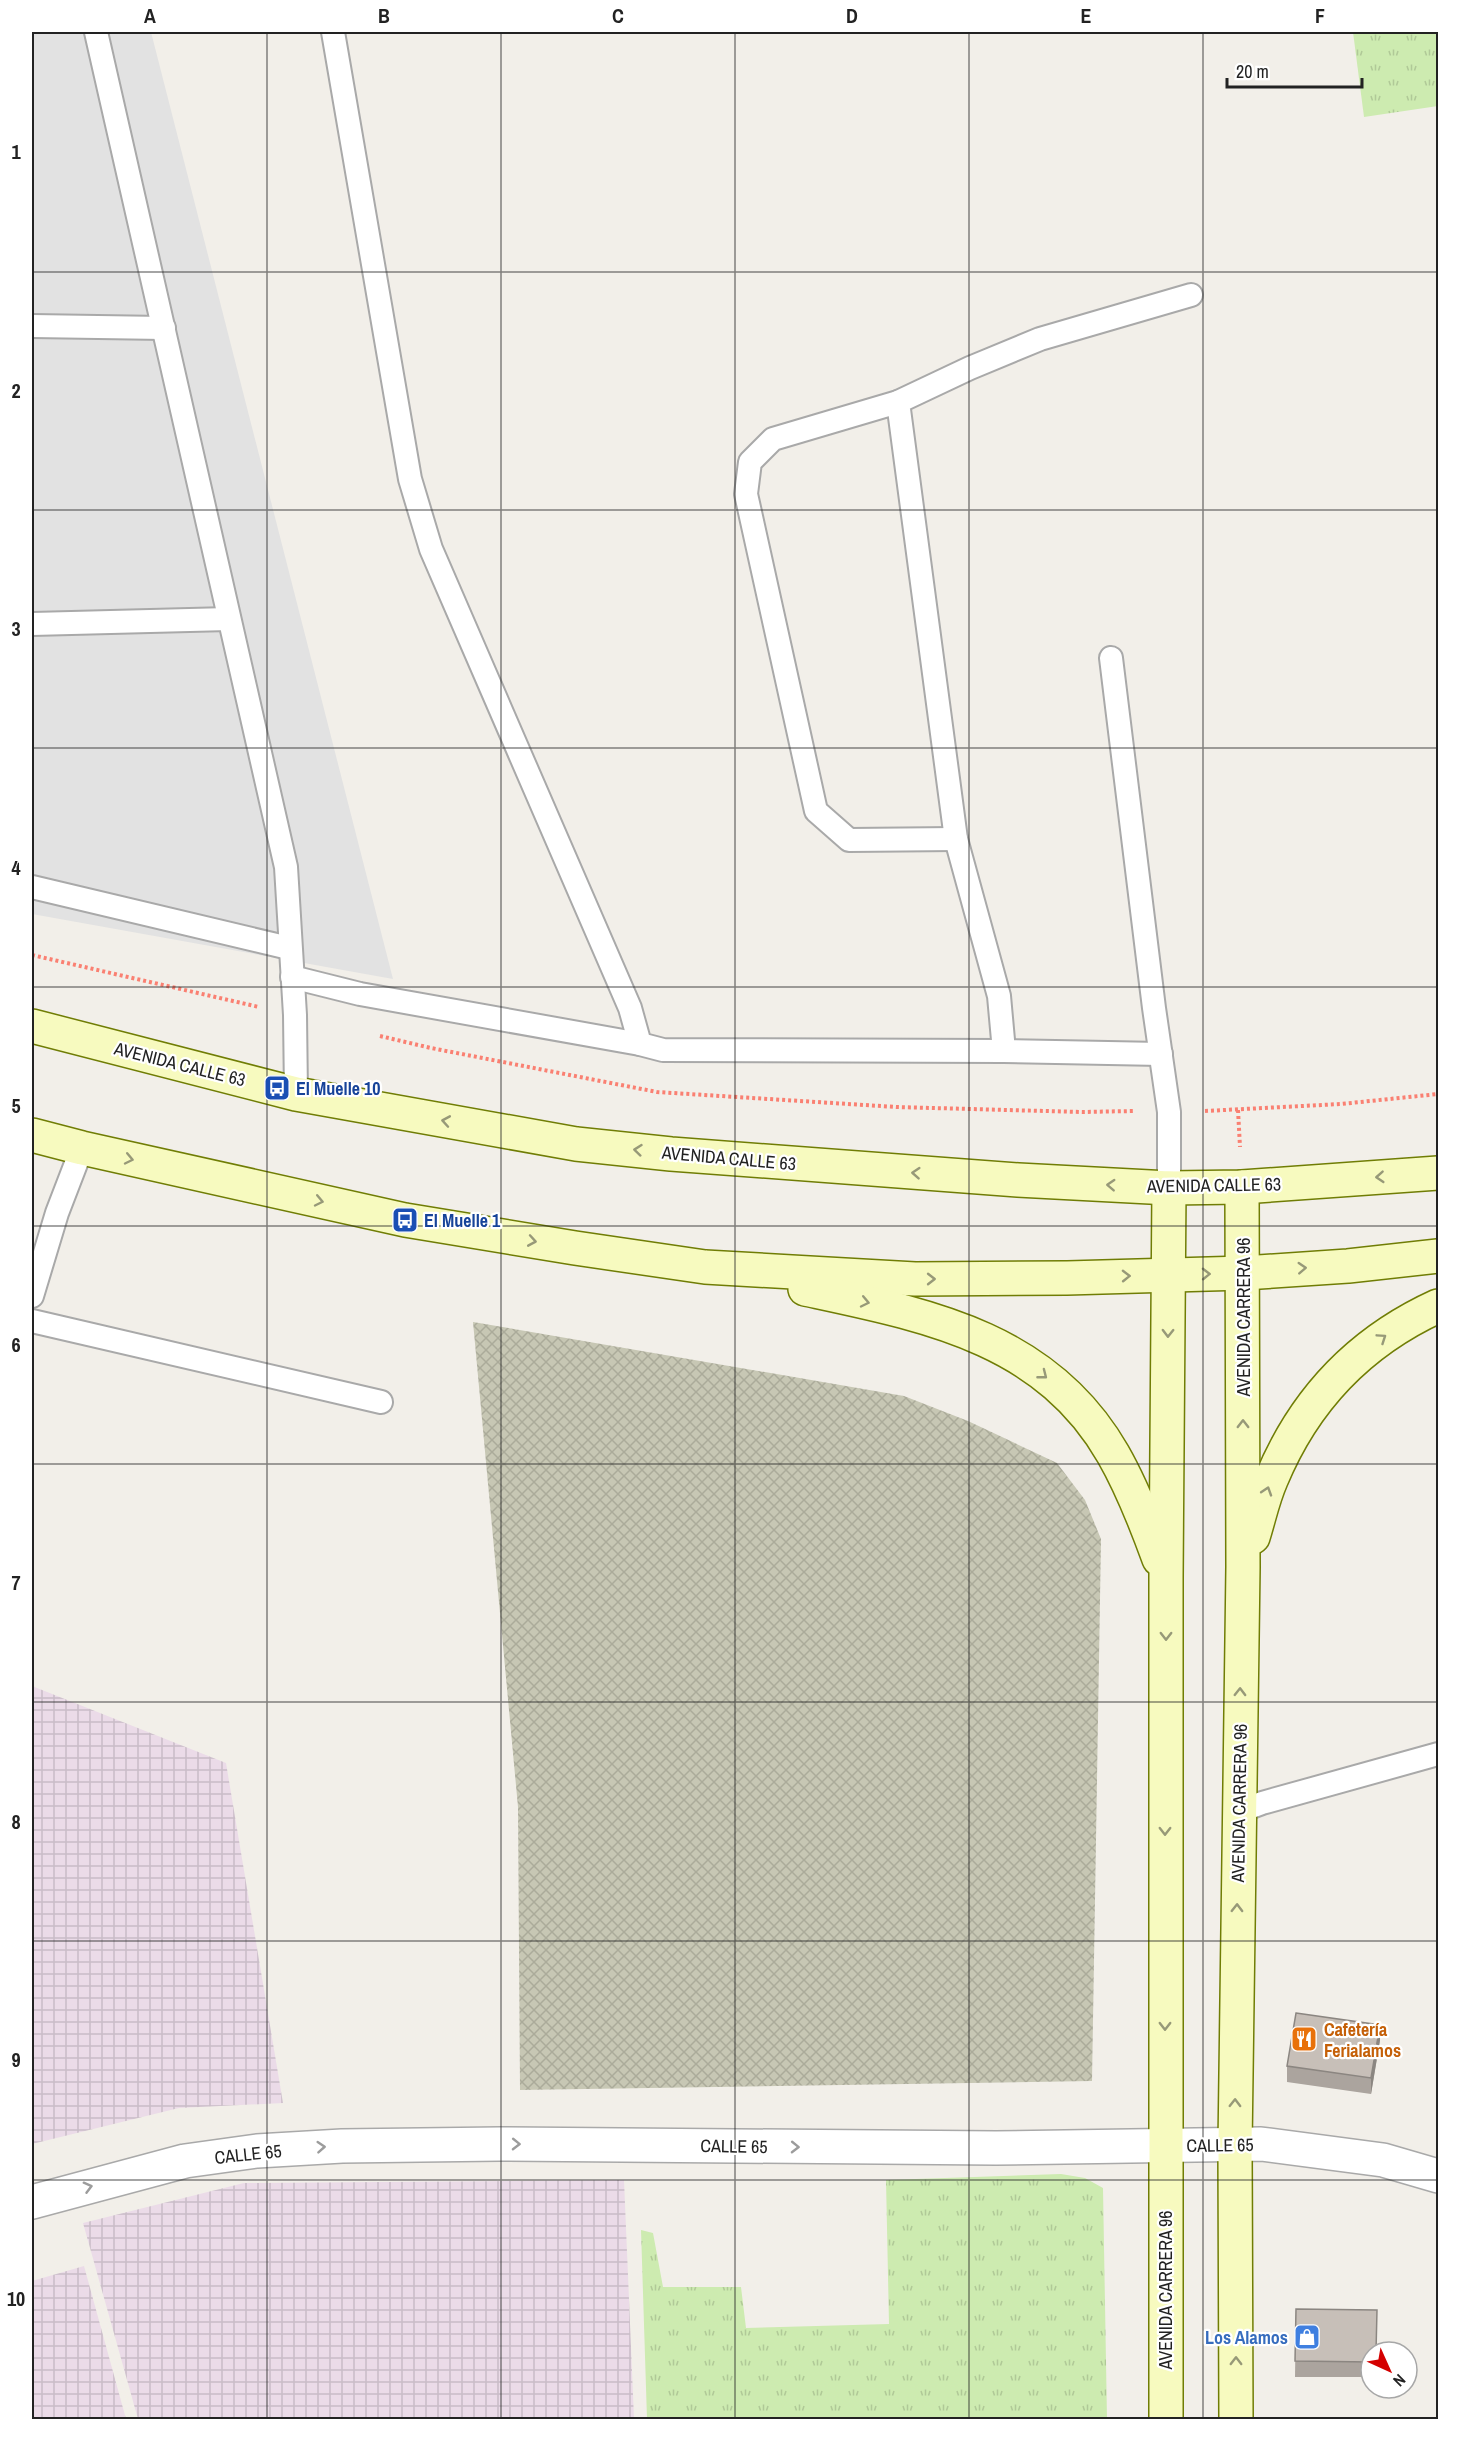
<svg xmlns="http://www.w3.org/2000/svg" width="1470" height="2451" viewBox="0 0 1470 2451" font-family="'Archivo Narrow',sans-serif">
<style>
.industrial{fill:url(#industrial-grid)}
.construction{fill:url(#construction-cross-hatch)}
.grass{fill:url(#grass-tufts)}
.parking{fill:#e2e2e2}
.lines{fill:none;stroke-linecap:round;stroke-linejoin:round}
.lane-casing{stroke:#a9a9a9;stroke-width:26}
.street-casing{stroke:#a9a9a9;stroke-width:36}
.secondary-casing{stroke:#707d05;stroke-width:36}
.path{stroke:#fa8072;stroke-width:4;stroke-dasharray:3 3;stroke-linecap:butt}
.lane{stroke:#fff;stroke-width:22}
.street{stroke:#fff;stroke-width:33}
.secondary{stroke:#f7fabf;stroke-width:33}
.wall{fill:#aba49e}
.shaded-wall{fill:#8b8681}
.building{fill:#c7bfb8;stroke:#8b8681;stroke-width:1.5}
.oneway{stroke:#979978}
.oneway2{stroke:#9c9c9c}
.grid{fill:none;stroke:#222;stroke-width:1.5;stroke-opacity:0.55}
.labels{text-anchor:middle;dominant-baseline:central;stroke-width:4.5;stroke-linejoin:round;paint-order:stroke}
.street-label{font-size:18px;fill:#222;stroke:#fff}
.transit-label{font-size:18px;font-weight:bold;fill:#164399;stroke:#fff;text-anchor:start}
.food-label{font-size:18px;font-weight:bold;fill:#c56008;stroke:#fff;text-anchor:start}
.shop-label{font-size:18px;font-weight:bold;fill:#366cbe;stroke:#fff;text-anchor:end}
.neatline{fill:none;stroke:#222;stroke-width:2}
.grid-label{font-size:20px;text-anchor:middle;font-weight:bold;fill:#222}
</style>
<defs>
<pattern id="industrial-grid" width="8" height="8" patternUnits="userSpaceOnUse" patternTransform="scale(1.5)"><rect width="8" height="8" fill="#ebdbe8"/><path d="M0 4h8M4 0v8" fill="none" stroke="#c9bcc7"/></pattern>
<pattern id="construction-cross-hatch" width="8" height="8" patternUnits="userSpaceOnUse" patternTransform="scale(1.5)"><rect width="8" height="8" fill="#c7c7b4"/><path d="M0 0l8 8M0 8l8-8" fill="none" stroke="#abab9a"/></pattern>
<pattern id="grass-tufts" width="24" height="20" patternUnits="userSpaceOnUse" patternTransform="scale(1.5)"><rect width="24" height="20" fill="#cdebb0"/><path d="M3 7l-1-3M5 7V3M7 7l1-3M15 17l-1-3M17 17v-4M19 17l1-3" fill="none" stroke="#b0c997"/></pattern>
</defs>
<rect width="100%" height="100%" fill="#f2efe9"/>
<g class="industrial">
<polygon points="32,1686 226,1763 283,2103 179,2108 32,2144"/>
<polygon points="624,2180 634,2419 138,2419 83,2223 244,2183"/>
<polygon points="84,2266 126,2419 32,2419 32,2281"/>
</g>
<polygon class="construction" points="473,1322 904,1396 968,1421 1057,1463 1085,1500 1101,1539 1092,2081 520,2090 518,1807"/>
<g class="grass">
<polygon points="1353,32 1438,32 1438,106 1364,117"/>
<polygon points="1061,2174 1085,2178 1103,2188 1107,2419 647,2419 641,2230 653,2233 663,2287 741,2287 746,2328 889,2324 886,2180"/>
</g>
<polygon class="parking" points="32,32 151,32 393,979 32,914"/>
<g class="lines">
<g class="lane-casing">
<g id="lane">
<polyline points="96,32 286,867 295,1015 296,1094"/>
<polyline points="333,32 410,479 431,549 630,1008 640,1044 663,1050 1004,1051"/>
<polyline points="32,326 164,328"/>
<polyline points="898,402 773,439 750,462 746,494 816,811 849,840 956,839"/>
<polyline points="32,624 229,619"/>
<polyline points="1111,658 1154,1008 1169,1112 1169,1188"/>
<polyline points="32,887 289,948"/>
<polyline points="292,977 360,994 640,1044"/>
<polyline points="1161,1054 1004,1051 999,996 956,839 898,402 970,368 1040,339 1191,295"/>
<polyline points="32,1296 57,1213 82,1148"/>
<polyline points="32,1321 381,1402"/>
<polyline points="1238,1812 1262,1803 1438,1754"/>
</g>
</g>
<g class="street-casing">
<polyline id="street" points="32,2202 185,2161 257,2151 342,2146 500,2144 996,2148 1261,2144 1383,2160 1438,2176"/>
</g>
<g class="secondary-casing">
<g id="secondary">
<polyline points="32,1026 296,1094 576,1144 671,1154 1018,1180 1169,1188 1242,1187 1438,1173"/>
<polyline points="32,1135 82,1148 405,1220 575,1248 705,1267 915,1279 1067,1278 1244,1273 1348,1266 1438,1256"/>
<path d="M805,1289C926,1315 1046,1337 1113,1454C1132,1487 1146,1523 1159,1559"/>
<path d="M1253,1537C1259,1518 1263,1498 1271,1480C1304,1400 1359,1342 1438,1306"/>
<polyline points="1166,2420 1166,1577 1169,1188"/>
<polyline points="1236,2420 1235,2146 1243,1567 1242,1187"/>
</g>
</g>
<g class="path">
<polyline points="32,955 259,1007"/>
<polyline points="380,1036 431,1048 657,1092 896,1107 1082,1112 1134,1111"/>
<polyline points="1238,1110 1240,1147"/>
<polyline points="1205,1111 1341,1104 1438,1094"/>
</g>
<use href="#lane" class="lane"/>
<use href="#street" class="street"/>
<use href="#secondary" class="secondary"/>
</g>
<g class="wall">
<polygon points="1380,2040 1371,2094 1287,2082 1287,2066"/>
<polygon points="1296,2309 1371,2352 1371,2377 1295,2377"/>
</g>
<polygon class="shaded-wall" points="1380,2025 1380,2040 1371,2094 1371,2078"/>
<g class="building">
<polygon points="1296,2013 1380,2025 1371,2078 1287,2066"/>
<polygon points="1296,2309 1377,2310 1376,2352 1371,2352 1371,2362 1295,2361"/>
</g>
<defs><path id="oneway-chevron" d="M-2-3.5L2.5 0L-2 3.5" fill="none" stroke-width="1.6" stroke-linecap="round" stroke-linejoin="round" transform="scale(1.5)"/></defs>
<g class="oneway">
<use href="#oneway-chevron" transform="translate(446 1121) rotate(-170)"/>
<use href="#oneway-chevron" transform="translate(638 1150) rotate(-174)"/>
<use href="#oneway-chevron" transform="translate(129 1159) rotate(12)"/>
<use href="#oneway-chevron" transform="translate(916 1173) rotate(-176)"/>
<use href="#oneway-chevron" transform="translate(1380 1177) rotate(176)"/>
<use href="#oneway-chevron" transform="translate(1111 1185) rotate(-177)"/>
<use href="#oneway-chevron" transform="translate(319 1201) rotate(12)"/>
<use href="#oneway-chevron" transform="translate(532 1241) rotate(10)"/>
<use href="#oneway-chevron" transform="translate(1302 1268) rotate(-3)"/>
<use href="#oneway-chevron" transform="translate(1206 1274) rotate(-1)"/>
<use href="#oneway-chevron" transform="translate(1126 1276) rotate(-1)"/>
<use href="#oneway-chevron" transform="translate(931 1279)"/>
<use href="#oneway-chevron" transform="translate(865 1302) rotate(12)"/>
<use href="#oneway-chevron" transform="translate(1168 1333) rotate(91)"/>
<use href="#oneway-chevron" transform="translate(1382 1338) rotate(-34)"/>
<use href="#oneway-chevron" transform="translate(1043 1375) rotate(38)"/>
<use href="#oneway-chevron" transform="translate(1243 1424) rotate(-90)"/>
<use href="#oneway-chevron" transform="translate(1267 1491) rotate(-72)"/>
<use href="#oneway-chevron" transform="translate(1166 1636) rotate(90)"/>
<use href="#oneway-chevron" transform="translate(1240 1692) rotate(-89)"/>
<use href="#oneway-chevron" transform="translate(1165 1831) rotate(90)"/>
<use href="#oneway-chevron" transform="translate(1237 1908) rotate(-89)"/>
<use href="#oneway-chevron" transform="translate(1165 2026) rotate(90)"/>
<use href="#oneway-chevron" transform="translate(1235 2103) rotate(-89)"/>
<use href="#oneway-chevron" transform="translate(1236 2361) rotate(-90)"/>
</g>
<g class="oneway2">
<use href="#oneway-chevron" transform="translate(516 2144) rotate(1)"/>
<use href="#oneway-chevron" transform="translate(321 2147) rotate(-4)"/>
<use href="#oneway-chevron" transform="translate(795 2147) rotate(1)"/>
<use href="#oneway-chevron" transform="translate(88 2187) rotate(-15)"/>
</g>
<path class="grid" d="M267,32V2420M501,32V2420M735,32V2420M969,32V2420M1203,32V2420M32,272H1438M32,510H1438M32,748H1438M32,987H1438M32,1226H1438M32,1464H1438M32,1702H1438M32,1941H1438M32,2180H1438"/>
<defs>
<g id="bus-square" transform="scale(1.35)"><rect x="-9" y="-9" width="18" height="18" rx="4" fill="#1a4fb4" stroke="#fff"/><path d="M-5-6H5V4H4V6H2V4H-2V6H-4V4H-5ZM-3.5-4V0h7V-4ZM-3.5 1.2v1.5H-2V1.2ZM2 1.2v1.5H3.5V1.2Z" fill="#fff"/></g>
<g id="restaurant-square" transform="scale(1.35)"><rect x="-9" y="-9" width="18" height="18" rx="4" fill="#e8710a" stroke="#fff"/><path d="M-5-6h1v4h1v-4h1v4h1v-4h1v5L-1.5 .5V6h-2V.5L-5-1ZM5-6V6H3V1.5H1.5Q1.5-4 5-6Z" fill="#fff"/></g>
<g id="shop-square" transform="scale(1.35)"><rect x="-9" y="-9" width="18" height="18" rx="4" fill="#3f7fe0" stroke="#fff"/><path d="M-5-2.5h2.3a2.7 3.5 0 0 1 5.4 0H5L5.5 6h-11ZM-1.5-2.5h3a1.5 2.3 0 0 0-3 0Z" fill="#fff"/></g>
</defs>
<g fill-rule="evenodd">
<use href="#bus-square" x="277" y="1088"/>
<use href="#bus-square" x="405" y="1220"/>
<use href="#restaurant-square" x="1304" y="2039"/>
<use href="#shop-square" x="1307" y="2337"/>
</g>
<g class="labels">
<g class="street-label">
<text transform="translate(180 1064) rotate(14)">AVENIDA CALLE 63</text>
<text transform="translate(729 1158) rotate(5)">AVENIDA CALLE 63</text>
<text transform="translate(1214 1185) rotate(-1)">AVENIDA CALLE 63</text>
<text transform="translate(1243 1317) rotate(-90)">AVENIDA CARRERA 96</text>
<text transform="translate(1239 1803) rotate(-89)">AVENIDA CARRERA 96</text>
<text transform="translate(1220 2145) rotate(-1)">CALLE 65</text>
<text transform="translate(734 2146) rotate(1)">CALLE 65</text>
<text transform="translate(248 2154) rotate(-6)">CALLE 65</text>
<text transform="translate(1165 2290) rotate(-90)">AVENIDA CARRERA 96</text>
</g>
<g class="transit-label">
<text x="296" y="1088">El Muelle 10</text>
<text x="424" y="1220">El Muelle 1</text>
</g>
<g class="food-label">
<text x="1324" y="2029">Cafetería<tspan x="1324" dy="21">Ferialamos</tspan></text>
</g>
<g class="shop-label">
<text x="1288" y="2337">Los Alamos</text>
</g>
</g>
<rect width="1470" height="2451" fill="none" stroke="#ffffff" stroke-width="66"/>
<g transform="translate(1389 2370) rotate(135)"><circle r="28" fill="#ffffff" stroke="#a7a7a7" stroke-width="1.5"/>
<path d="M0-4.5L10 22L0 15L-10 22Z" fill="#d40000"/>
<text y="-9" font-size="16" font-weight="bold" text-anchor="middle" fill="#222222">N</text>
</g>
<path d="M1227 78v9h135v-9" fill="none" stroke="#222222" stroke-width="3"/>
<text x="1236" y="78" font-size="18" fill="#222222" stroke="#ffffff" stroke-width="4.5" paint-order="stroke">20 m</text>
<rect x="33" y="33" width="1404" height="2385" class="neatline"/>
<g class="grid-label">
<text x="150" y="23">A</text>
<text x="384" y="23">B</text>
<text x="618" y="23">C</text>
<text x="852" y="23">D</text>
<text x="1086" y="23">E</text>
<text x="1320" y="23">F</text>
<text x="16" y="159">1</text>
<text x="16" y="398">2</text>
<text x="16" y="636">3</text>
<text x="16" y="875">4</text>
<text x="16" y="1113">5</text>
<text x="16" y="1352">6</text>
<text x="16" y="1590">7</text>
<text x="16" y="1829">8</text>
<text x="16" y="2067">9</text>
<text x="16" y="2306">10</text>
</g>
</svg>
